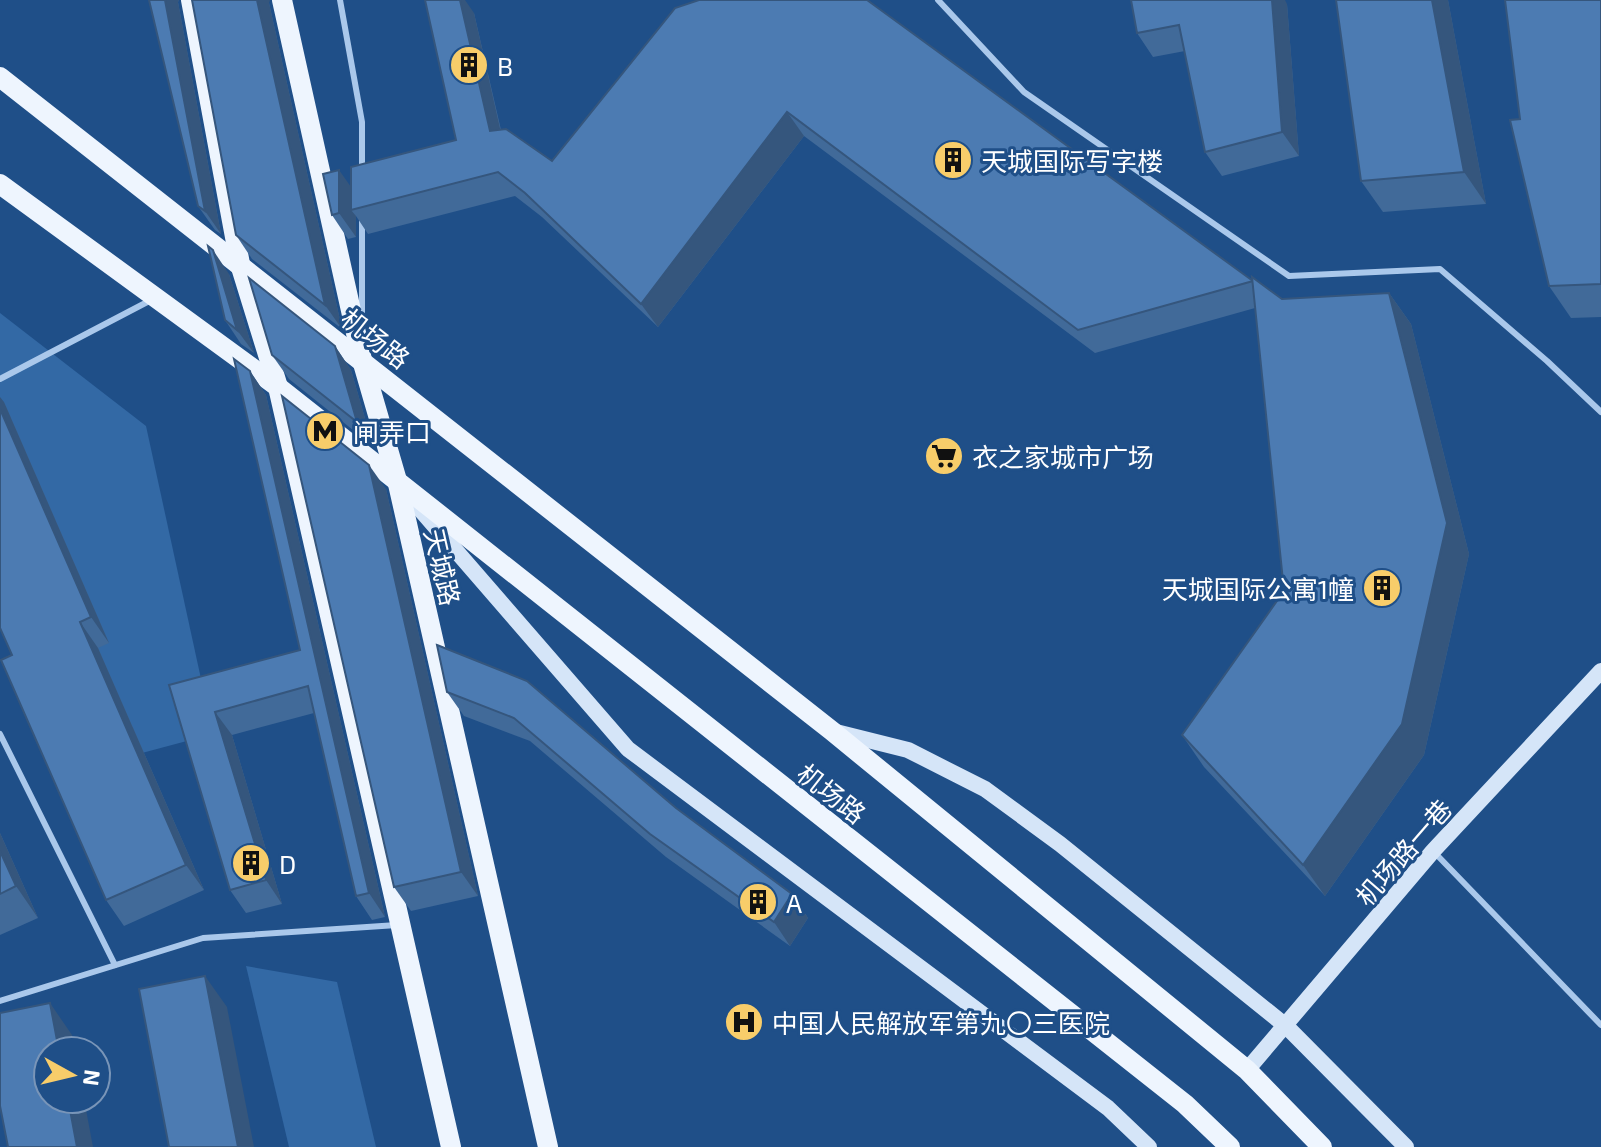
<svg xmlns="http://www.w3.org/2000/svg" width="1601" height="1147" viewBox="0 0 1601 1147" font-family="'Exo 2','Noto Sans SC',sans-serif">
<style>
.green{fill:#3369a5}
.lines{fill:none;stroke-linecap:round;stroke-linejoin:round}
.lane{stroke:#aac8eb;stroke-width:6}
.secondary{stroke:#d5e5f8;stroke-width:16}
.primary{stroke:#eef5fe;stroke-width:20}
.wall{fill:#416a99}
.shaded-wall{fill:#35567d}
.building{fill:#4c7bb2;stroke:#35567d;stroke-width:2}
.labels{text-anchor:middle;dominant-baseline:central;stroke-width:6;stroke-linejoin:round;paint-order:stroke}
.poi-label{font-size:26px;fill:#fff;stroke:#1f4f88;text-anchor:start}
.street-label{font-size:26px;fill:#fff;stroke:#1f4f88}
</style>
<rect width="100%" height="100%" fill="#1f4f88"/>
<g class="green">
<polygon points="0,313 146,426 213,734 127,757 0,453"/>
<polygon points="246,966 337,982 376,1147 289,1147"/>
</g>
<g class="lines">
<g class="lane">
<polyline points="340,0 362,122 362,172"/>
<polyline points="938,0 1024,92 1289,276 1440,269 1547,361 1601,412"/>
<polyline points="362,219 362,320"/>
<polyline points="0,379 153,299"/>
<polyline points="0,734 115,965"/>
<polyline points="1435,853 1601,1025"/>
<polyline points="0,1001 203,938 397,925"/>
</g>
<g class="secondary">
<polyline points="412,500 628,749 1108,1108 1149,1147"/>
<polyline points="836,732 908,750 985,789 1060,844 1286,1026 1406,1147"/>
<polyline points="1247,1070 1433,851 1601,671"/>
</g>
<g class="primary">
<polyline points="191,0 240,264 278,387 451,1147"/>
<polyline points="282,0 362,360 398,484 548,1147"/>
<polyline points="0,77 832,731 1247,1070 1322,1147"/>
<polyline points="0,184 278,387 1185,1104 1230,1147"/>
</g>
</g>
<g class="wall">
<polygon points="149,0 179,0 178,2 221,234 215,230 198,206"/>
<polygon points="1336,0 1448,0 1486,204 1383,212 1361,181"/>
<polygon points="1601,0 1601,317 1571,318 1549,286"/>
<polygon points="269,3 342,329 252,259 236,235"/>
<polygon points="1287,4 1299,156 1222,176 1205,152 1185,51 1153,57 1137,33"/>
<polygon points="675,8 1253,281 1282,299 1389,293 1411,324 1469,554 1424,755 1325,896 1204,767 1182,735 1284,591 1255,308 1095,353 804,136 658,327 542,217 515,196 368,234 356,216 356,237 348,239 332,215 351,187 456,140 474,13 501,130 552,161"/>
<polygon points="229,274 254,353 241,344 225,320"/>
<polygon points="335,346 351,370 373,446 289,379 272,355"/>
<polygon points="250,371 266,395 385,917 372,920 356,896 314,713 232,735 282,904 246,913 230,890 169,685 300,650"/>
<polygon points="4,402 109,643 98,648 204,890 124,926 106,900 12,655"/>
<polygon points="386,489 478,896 411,911 394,887"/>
<polygon points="437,645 676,808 792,894 808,918 790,946 666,857 530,741 464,716 447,692"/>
<polygon points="0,833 38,918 0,935"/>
</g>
<g class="shaded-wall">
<polygon points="165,0 179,0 178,2 221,234 205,211"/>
<polygon points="257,0 270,0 269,3 342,329 325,305"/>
<polygon points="460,0 465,0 474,13 506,155 490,131"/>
<polygon points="1272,0 1285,0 1287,4 1299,156 1282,132"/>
<polygon points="1432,0 1448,0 1486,204 1464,172"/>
<polygon points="787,112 804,136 658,327 641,304"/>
<polygon points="339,170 356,194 351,210 356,216 356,237 339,213"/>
<polygon points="213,250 229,274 254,353 237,330"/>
<polygon points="1389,293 1411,324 1469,554 1424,755 1325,896 1303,865"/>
<polygon points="335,346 351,370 373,446 357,422"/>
<polygon points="250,371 266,395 385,917 369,893"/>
<polygon points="0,397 4,402 109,643 91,617 0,409"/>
<polygon points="369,465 386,489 478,896 461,872"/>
<polygon points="80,622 98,648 204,890 186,865"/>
<polygon points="215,712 232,735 282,904 266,880"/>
<polygon points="0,833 38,918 16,886 0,851"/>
<polygon points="792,894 808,918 790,946 774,922"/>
<polygon points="205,976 227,1007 254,1147 238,1147"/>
<polygon points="50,1003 72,1035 75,1051 59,1051"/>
<polygon points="68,1099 84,1099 93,1147 77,1147"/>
</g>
<g class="building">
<polygon points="149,0 165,0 205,211 198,206"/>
<polygon points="192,0 257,0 325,305 236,235"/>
<polygon points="425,0 460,0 490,131 506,129 552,161 675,8 699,0 867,0 1253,281 1078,330 787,112 641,304 525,193 498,172 351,210 351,167 456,140"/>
<polygon points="1131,0 1272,0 1282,132 1205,152 1179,25 1137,33"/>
<polygon points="1336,0 1432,0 1464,172 1361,181"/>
<polygon points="1505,0 1601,0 1601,284 1549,286 1510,120 1520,119"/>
<polygon points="339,170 339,213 332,215 323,174"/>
<polygon points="208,246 213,250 237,330 225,320"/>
<polygon points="1252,277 1282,299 1389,293 1447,523 1402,724 1303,865 1182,735 1284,591"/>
<polygon points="249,278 335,346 357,422 272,355"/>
<polygon points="234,359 250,371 369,893 356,896 308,686 215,712 266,880 230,890 169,685 300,650"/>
<polygon points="282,396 369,465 461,872 394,887"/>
<polygon points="0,409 91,617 80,622 186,865 106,900 1,660 12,655 0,628"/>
<polygon points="437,645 527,681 676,808 792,894 774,922 650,834 514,718 447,692"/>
<polygon points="0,851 16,886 0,894"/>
<polygon points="205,976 238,1147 169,1147 139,989"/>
<polygon points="50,1003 59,1051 48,1051 48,1099 68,1099 77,1147 8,1147 0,1106 0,1013"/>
</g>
<defs>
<g id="building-disc" transform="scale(2)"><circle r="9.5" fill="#f8cd6a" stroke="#1f4f88"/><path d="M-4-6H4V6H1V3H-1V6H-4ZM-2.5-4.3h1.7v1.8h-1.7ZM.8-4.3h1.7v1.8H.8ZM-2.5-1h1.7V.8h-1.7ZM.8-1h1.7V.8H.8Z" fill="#111"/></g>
<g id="metro-disc" transform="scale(2)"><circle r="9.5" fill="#f8cd6a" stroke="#1f4f88"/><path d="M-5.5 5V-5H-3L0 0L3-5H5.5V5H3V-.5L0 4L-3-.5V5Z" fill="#111"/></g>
<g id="supermarket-disc" transform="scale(2)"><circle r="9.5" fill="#f8cd6a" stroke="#1f4f88"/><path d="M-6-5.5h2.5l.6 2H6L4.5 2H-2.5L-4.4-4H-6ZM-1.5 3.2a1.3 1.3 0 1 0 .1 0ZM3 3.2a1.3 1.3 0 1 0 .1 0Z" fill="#111"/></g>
<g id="hospital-disc" transform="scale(2)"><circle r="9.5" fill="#f8cd6a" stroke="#1f4f88"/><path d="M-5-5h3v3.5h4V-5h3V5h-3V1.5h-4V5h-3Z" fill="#111"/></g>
</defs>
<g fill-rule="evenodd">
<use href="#building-disc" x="469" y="65"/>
<use href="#building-disc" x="953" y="160"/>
<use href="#metro-disc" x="325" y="431"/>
<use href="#supermarket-disc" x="944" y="456"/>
<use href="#building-disc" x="1382" y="588"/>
<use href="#building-disc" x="251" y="863"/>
<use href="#building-disc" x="758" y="902"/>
<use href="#hospital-disc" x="744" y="1022"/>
</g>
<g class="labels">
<g class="poi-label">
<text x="497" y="65">B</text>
<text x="981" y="160">天城国际写字楼</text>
<text x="353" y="431">闸弄口</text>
<text x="972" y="456">衣之家城市广场</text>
<text x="1354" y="588" text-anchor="end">天城国际公寓1幢</text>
<text x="279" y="863">D</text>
<text x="786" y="902">A</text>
<text x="772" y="1022">中国人民解放军第九〇三医院</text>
</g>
<g class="street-label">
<text transform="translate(376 338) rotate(38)">机场路</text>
<text transform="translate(443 567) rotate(77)">天城路</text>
<text transform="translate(832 793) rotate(38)">机场路</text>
<text transform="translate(1403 852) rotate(-49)">机场路一巷</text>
</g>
</g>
<g transform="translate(72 1075) rotate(98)"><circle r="38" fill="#1f4f88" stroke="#7995b8" stroke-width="2"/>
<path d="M0-6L14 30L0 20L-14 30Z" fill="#f8cd6a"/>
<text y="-12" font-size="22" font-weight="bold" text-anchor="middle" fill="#ffffff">N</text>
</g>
</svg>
